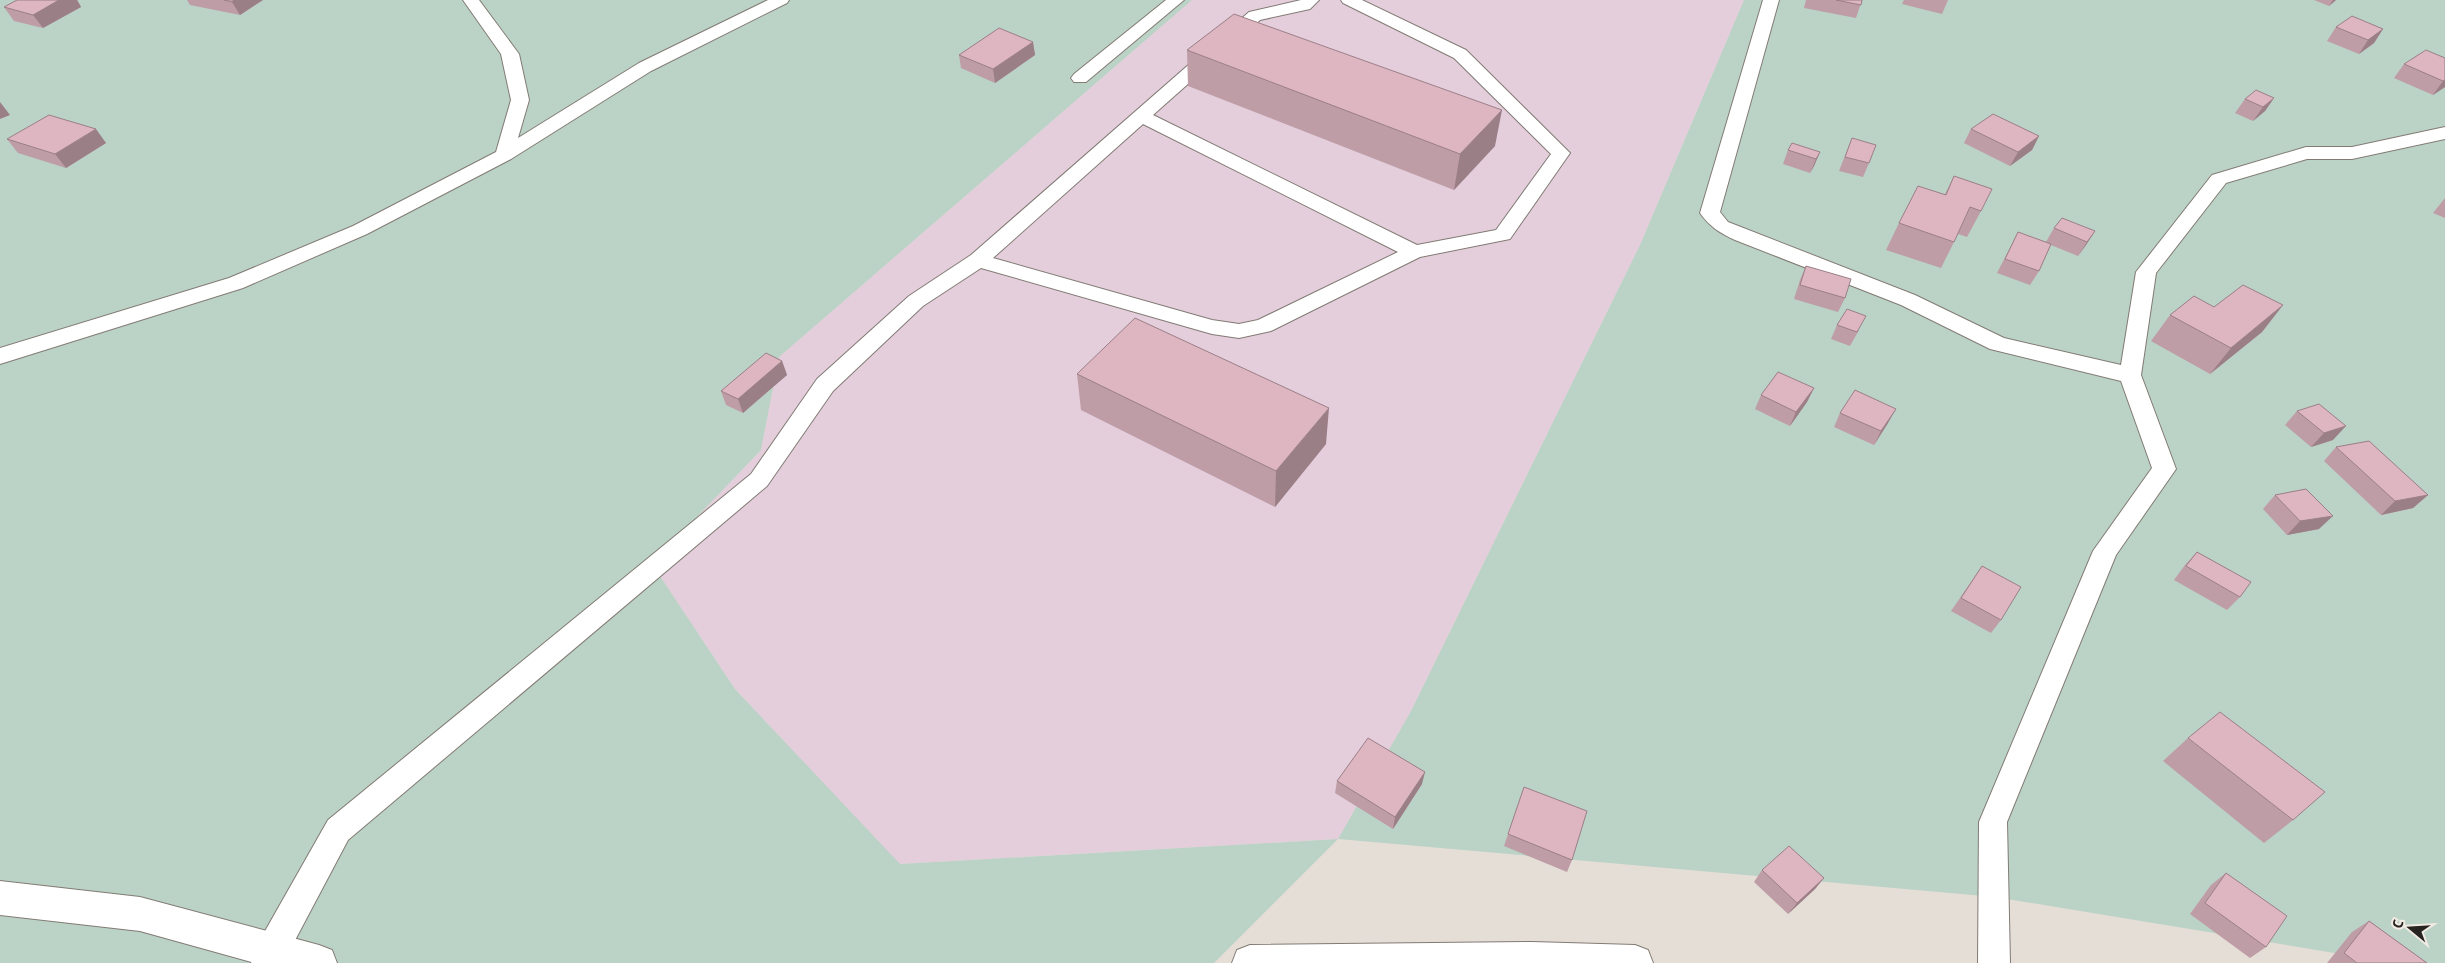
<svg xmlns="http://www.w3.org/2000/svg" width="2445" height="963" viewBox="0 0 2445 963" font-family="'PT Sans',sans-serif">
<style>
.industrial{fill:#e4cedc}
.green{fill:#bbd2c6}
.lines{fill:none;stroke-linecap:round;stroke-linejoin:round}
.service-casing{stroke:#827b74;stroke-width:2}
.tertiary-casing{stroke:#827b74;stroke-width:2}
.service{fill:#fff;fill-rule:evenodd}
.tertiary{fill:#fff;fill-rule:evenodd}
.wall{fill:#be9da6}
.shaded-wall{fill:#9b7f87}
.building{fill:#ddb6c1;stroke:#9b7f87}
</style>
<rect width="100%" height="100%" fill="#e5ded6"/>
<polygon class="industrial" points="1192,0 1744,0 1640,245 1411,711 1338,839 899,864 735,689 652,564 761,450 779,357"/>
<polygon class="green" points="0,0 1192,0 779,357 761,450 652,564 735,689 900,864 1338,839 1411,711 1640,245 1744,0 2445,0 2445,963 2395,963 1995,897 1338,839 1214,963 0,963"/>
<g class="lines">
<g class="service-casing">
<g id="service">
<polygon points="463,0 479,0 519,54 529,100 518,138 639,63 768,0 789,0 787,3 651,71 511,159 367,234 243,288 0,364 0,348 229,278 353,226 496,152 511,100 501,54"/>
<polygon points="1166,0 1184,0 1086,82 1074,82 1071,78 1074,74"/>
<path d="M1301,0H1319L1310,9L1260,20L1153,115L1417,245L1496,230L1551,154L1454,58L1343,3L1341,0H1362L1466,50L1570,153L1510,239L1420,257L1271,331L1239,338L1212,334L981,268L923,306L833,391L767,486L348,840L283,963H251L260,940L328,820L751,474L817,379L909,296L971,255L1249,12ZM1143,124L1398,252L1258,320L1239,324L1212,320L993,258Z"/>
<path d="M1763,0H1779L1720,212L1728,222L1915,295L2004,338L2121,365L2136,272L2212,175L2306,147H2352L2445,127V139L2352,159H2307L2226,183L2156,273L2141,375L2176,469L2116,555L2007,822L2010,963H1978L1979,822L2093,551L2152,468L2121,381L1990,349L1901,305L1735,240C1720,233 1710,227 1700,213Z"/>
</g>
</g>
<g class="tertiary-casing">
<g id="tertiary">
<polygon points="0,881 140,897 319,945 332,950 337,963 255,963 140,931 0,915"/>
<polygon points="1532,942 1635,945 1648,950 1653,963 1232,963 1237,950 1250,945"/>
</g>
</g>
<use href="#service" class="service"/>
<use href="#tertiary" class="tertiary"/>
</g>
<g class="wall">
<polygon points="17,0 77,0 81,7 43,28 14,21 4,7"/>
<polygon points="187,0 263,0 240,15 190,5"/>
<polygon points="1806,0 1862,0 1856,18 1804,8"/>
<polygon points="1904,0 1948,0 1942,14 1902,4"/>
<polygon points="2314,0 2336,0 2329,6"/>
<polygon points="2336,27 2383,29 2374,43 2359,54 2327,41"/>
<polygon points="1033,42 1035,55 995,83 961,68 959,55"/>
<polygon points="1187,50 1495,146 1454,190 1188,86"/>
<polygon points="2445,58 2445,87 2433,95 2394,78 2404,64"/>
<polygon points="2274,98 2265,111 2253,121 2235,113 2245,99"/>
<polygon points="1971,129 2039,136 2032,150 2010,166 1964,143"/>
<polygon points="1852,138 1869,163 1863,177 1839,171"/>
<polygon points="7,139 106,143 66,168 18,153"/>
<polygon points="1788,150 1820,152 1814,166 1810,173 1783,164"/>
<polygon points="1954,176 1981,211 1967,237 1958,234 1941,268 1886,250 1899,223 1945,194"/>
<polygon points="2445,198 2445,218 2433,213"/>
<polygon points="2054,228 2095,231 2086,245 2078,256 2051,245 2039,271 2030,285 1997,273 2018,232 2046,242"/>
<polygon points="1806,266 1845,298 1838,312 1794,299 1800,280"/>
<polygon points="2283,305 2262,332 2210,374 2151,341 2170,315 2214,307"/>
<polygon points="1837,325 1859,330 1850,346 1831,339"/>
<polygon points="782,361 787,375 743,413 726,405 721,391"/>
<polygon points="1077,374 1326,444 1275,507 1081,410"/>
<polygon points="1814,388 1807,402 1790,426 1755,409 1761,395"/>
<polygon points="2297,411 2333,440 2311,447 2285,425"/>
<polygon points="1840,413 1888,423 1874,445 1834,427"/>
<polygon points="2336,447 2428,495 2413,508 2381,515 2324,461"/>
<polygon points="2275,495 2319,529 2287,535 2263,509"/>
<polygon points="2197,552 2240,597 2227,610 2174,580 2185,565"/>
<polygon points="1982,566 2001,620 1991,633 1951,611"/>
<polygon points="2188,738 2293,820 2264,843 2163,761"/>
<polygon points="1337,781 1422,784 1393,829 1335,793"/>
<polygon points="1524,787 1572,860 1567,872 1504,846"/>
<polygon points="1762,870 1824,878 1815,889 1788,914 1754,882"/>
<polygon points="2226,873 2266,947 2250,958 2190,914 2211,885"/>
<polygon points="2369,921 2427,963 2327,963 2352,932"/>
</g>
<g class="shaded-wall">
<polygon points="59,0 77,0 81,7 43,28 33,15"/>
<polygon points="234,0 263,0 240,15 232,2"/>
<polygon points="2333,0 2336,0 2329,6"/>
<polygon points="2383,29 2374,43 2359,54 2368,40"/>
<polygon points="1033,42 1035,55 995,83 993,69"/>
<polygon points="2445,80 2445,87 2433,95 2443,81"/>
<polygon points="2274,98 2265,111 2253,121 2263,107"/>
<polygon points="0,102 10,115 0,119"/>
<polygon points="1502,110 1495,146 1454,190 1460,154"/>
<polygon points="96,129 106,143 66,168 55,154"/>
<polygon points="2039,136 2032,150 2010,166 2018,152"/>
<polygon points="1820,152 1814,166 1810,173 1816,159"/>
<polygon points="2095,231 2086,245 2078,256 2087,242"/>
<polygon points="2283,305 2262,332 2210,374 2231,348"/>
<polygon points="782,361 787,375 743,413 738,399"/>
<polygon points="1814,388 1807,402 1790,426 1796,412"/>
<polygon points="1329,408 1326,444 1275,507 1276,471"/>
<polygon points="1896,409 1888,423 1874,445 1881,431"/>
<polygon points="2346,426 2333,440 2311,447 2324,433"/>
<polygon points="2428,495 2413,508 2381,515 2395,501"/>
<polygon points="2333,516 2319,529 2287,535 2300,521"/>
<polygon points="1425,772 1422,784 1393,829 1395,817"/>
<polygon points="1824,878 1815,889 1788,914 1797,903"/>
</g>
<g class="building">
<polygon points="17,0 59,0 33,15 4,7"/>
<polygon points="224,0 234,0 232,2"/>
<polygon points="1836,0 1862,0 1861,5"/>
<polygon points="1234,14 1502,110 1460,154 1187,50"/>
<polygon points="2352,16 2383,29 2368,40 2336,27"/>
<polygon points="999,28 1033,42 993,69 959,55"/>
<polygon points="2426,50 2445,58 2445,80 2443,81 2404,64"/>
<polygon points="2256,90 2274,98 2263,107 2245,99"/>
<polygon points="1993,114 2039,136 2018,152 1971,129"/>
<polygon points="49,115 96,129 55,154 7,139"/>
<polygon points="1852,138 1876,145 1869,163 1845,157"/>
<polygon points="1792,143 1820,152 1816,159 1788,150"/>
<polygon points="1954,176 1992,189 1981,211 1970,207 1954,242 1899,223 1918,186 1946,195"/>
<polygon points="2062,218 2095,231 2087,242 2054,228"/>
<polygon points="2018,232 2051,244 2039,271 2005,259"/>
<polygon points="1806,266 1851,279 1845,298 1800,285"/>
<polygon points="2243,285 2283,305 2231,348 2170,315 2194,296 2214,307"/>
<polygon points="1847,309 1866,316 1857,332 1837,325"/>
<polygon points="1135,318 1329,408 1276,471 1077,374"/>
<polygon points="766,353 782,361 738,399 721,391"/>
<polygon points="1778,372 1814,388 1796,412 1761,395"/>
<polygon points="1855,390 1896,409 1881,431 1840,413"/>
<polygon points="2319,404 2346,426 2324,433 2297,411"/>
<polygon points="2369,441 2428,495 2395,501 2336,447"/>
<polygon points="2306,489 2333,516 2300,521 2275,495"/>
<polygon points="2197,552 2251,582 2240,597 2186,566"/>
<polygon points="1982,566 2021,587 2001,620 1961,598"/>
<polygon points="2220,712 2325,792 2293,820 2188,738"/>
<polygon points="1368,738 1425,772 1395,817 1337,781"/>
<polygon points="1524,787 1587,811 1572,860 1508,834"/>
<polygon points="1789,846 1824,878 1797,903 1762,870"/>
<polygon points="2226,873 2287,916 2266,947 2205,903"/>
<polygon points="2369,921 2427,963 2357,963 2344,953"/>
</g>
<g transform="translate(2410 928) rotate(288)" stroke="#f2ebe3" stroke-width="4" paint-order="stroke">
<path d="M0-4L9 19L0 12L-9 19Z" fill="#262321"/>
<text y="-8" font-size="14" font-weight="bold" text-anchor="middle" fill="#262321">С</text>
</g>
</svg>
